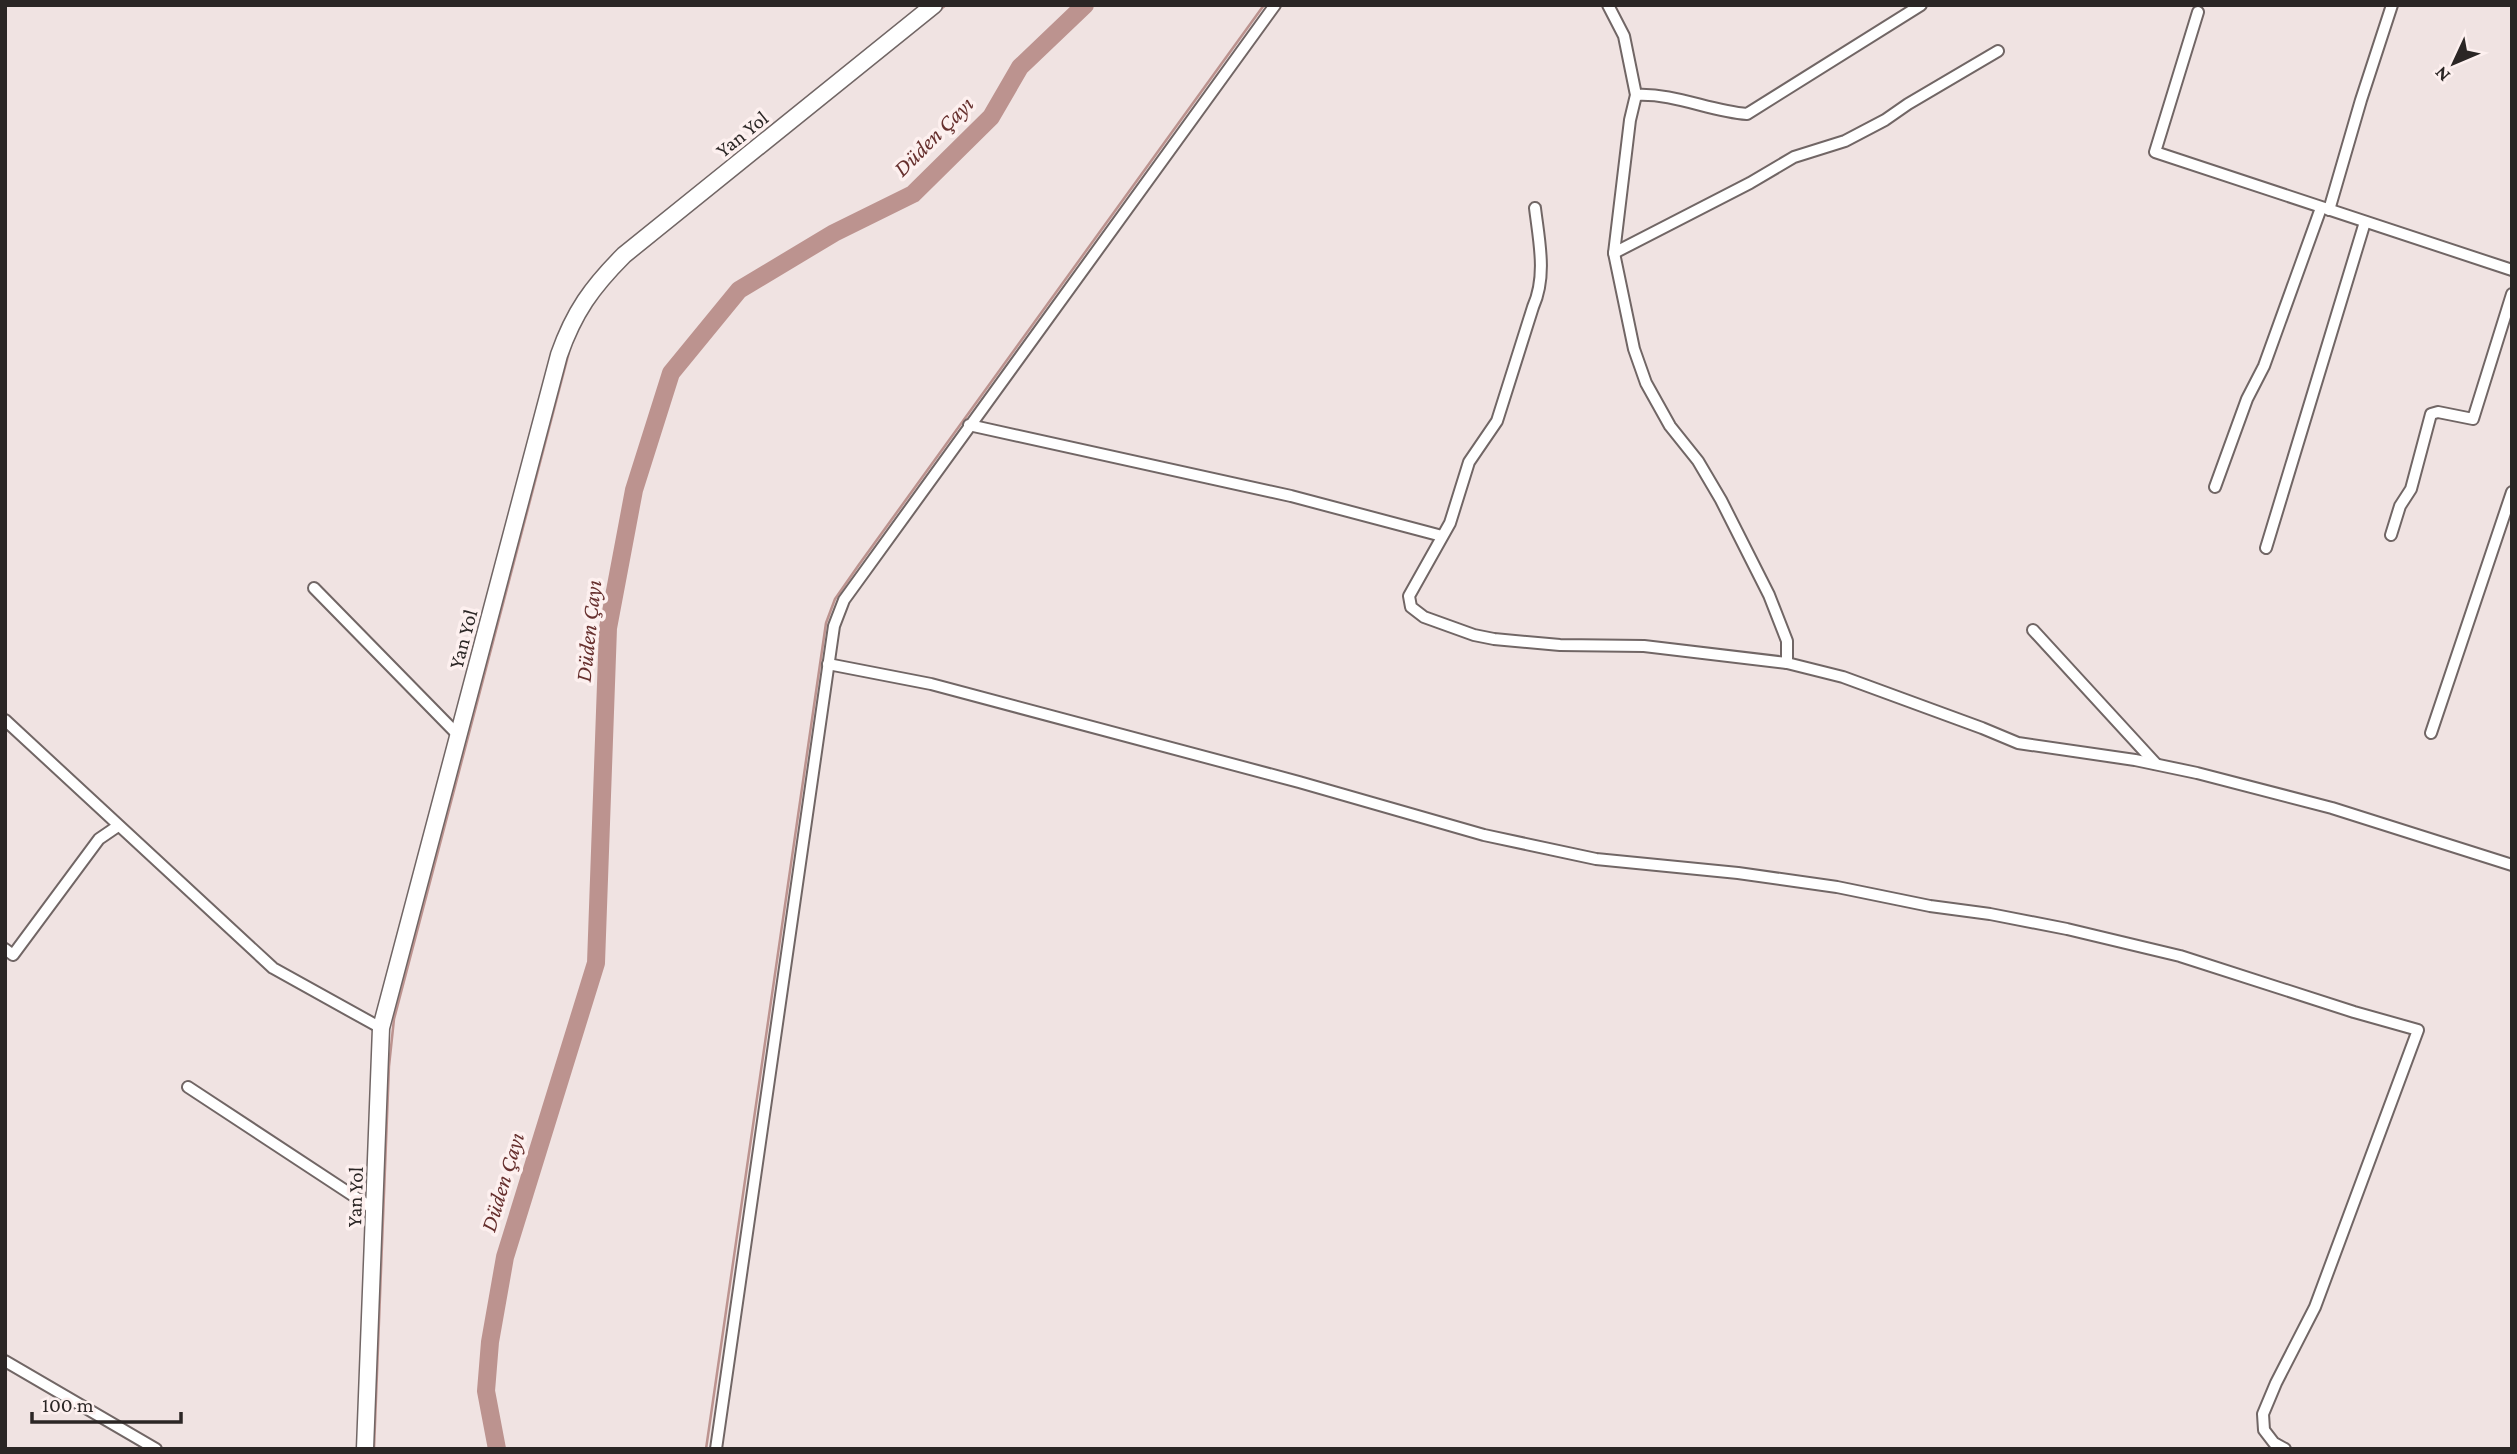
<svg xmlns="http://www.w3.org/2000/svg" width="2517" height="1454" viewBox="0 0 2517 1454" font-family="'Crimson Pro',serif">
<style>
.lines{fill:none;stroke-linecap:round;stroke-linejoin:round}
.stream{stroke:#bc938f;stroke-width:2.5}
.river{stroke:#bc938f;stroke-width:18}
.street-casing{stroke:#716665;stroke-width:14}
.secondary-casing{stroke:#716665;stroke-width:19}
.street{stroke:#fff;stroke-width:10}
.secondary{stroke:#fff;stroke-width:16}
.labels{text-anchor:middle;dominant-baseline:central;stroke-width:7;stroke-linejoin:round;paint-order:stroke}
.street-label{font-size:21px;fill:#2b2625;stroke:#fdf0ef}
.water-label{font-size:23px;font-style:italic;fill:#662f2d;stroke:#fdf0ef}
</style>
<rect width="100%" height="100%" fill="#f0e3e2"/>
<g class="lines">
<g class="stream">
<polyline points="937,12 946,5"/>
<polyline points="624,265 654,241"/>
<polyline points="374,1449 389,1066 394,1019 569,352"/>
<polyline points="706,1449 826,623 835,599 858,566 1264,5"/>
</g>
<polyline class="river" points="497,1449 486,1391 490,1342 505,1257 596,963 608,628 634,490 671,373 739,290 834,233 913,194 991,117 1020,67 1085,5"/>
<g class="street-casing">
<g id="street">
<polyline points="1608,5 1624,36 1636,95 1630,120 1614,253 1634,349 1646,383 1670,426 1698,461 1721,500 1769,595 1787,641 1787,663"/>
<polyline points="2198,12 2155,152 2512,270"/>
<path d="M1636,95C1675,93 1709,111 1747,114L1921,5"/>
<path d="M1535,208C1539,241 1547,276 1533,307L1497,421L1469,462L1450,523L1409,596L1411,607L1424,617L1474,635L1494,639L1560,645L1644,646L1787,663L1843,677L1982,728L2018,743L2135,760L2197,773L2332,808L2512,865"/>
<polyline points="2329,210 2361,100 2392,5"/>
<polyline points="1614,253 1750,183 1794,157 1845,141 1885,120 1908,104 1998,51"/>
<polyline points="969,425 1291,496 1442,536"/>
<polyline points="2215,487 2247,399 2264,366 2321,208"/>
<polyline points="2391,535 2400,506 2411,489 2431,414 2438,412 2473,419 2512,294"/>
<polyline points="2266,548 2365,222"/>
<polyline points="314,588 459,736"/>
<polyline points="2033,630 2156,764"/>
<polyline points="828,664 931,684 1299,782 1484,835 1596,859 1738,873 1837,887 1930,906 1990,914 2067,929 2180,956 2354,1012 2418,1030 2315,1307 2276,1383 2263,1414 2264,1430 2274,1443 2285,1449"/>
<polyline points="5,720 273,968 381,1028"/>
<polyline points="2431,733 2512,492"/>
<polyline points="5,949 13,955 99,839 118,826"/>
<polyline points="188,1087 375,1210"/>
<polyline points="5,1361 156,1449"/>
<polyline points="716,1449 834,626 844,600 1275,5"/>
</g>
</g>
<g class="secondary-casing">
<path id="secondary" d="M365,1449L381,1028L559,355C574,312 592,287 624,255L934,5"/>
</g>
<use href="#street" class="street"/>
<use href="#secondary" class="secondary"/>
</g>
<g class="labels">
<g class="street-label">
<text transform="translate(742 134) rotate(-39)">Yan Yol</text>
<text transform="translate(463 639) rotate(-75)">Yan Yol</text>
<text transform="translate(355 1197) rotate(-88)">Yan Yol</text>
</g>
<g class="water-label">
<text transform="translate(933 136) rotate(-45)">Düden Çayı</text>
<text transform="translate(588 631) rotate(-84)">Düden Çayı</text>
<text transform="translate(502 1182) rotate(-73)">Düden Çayı</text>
</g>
</g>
<rect width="2517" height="1454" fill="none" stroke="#2b2625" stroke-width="14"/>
<g transform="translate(2454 63) rotate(226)" stroke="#fdf0ef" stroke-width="5" paint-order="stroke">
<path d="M0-5L12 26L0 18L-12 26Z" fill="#2b2625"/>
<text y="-10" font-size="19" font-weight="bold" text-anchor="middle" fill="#2b2625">N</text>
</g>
<path d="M32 1412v10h149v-10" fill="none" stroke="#2b2625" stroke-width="3.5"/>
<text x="42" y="1412" font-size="21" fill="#2b2625" stroke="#fdf0ef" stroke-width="5" paint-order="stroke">100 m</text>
</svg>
